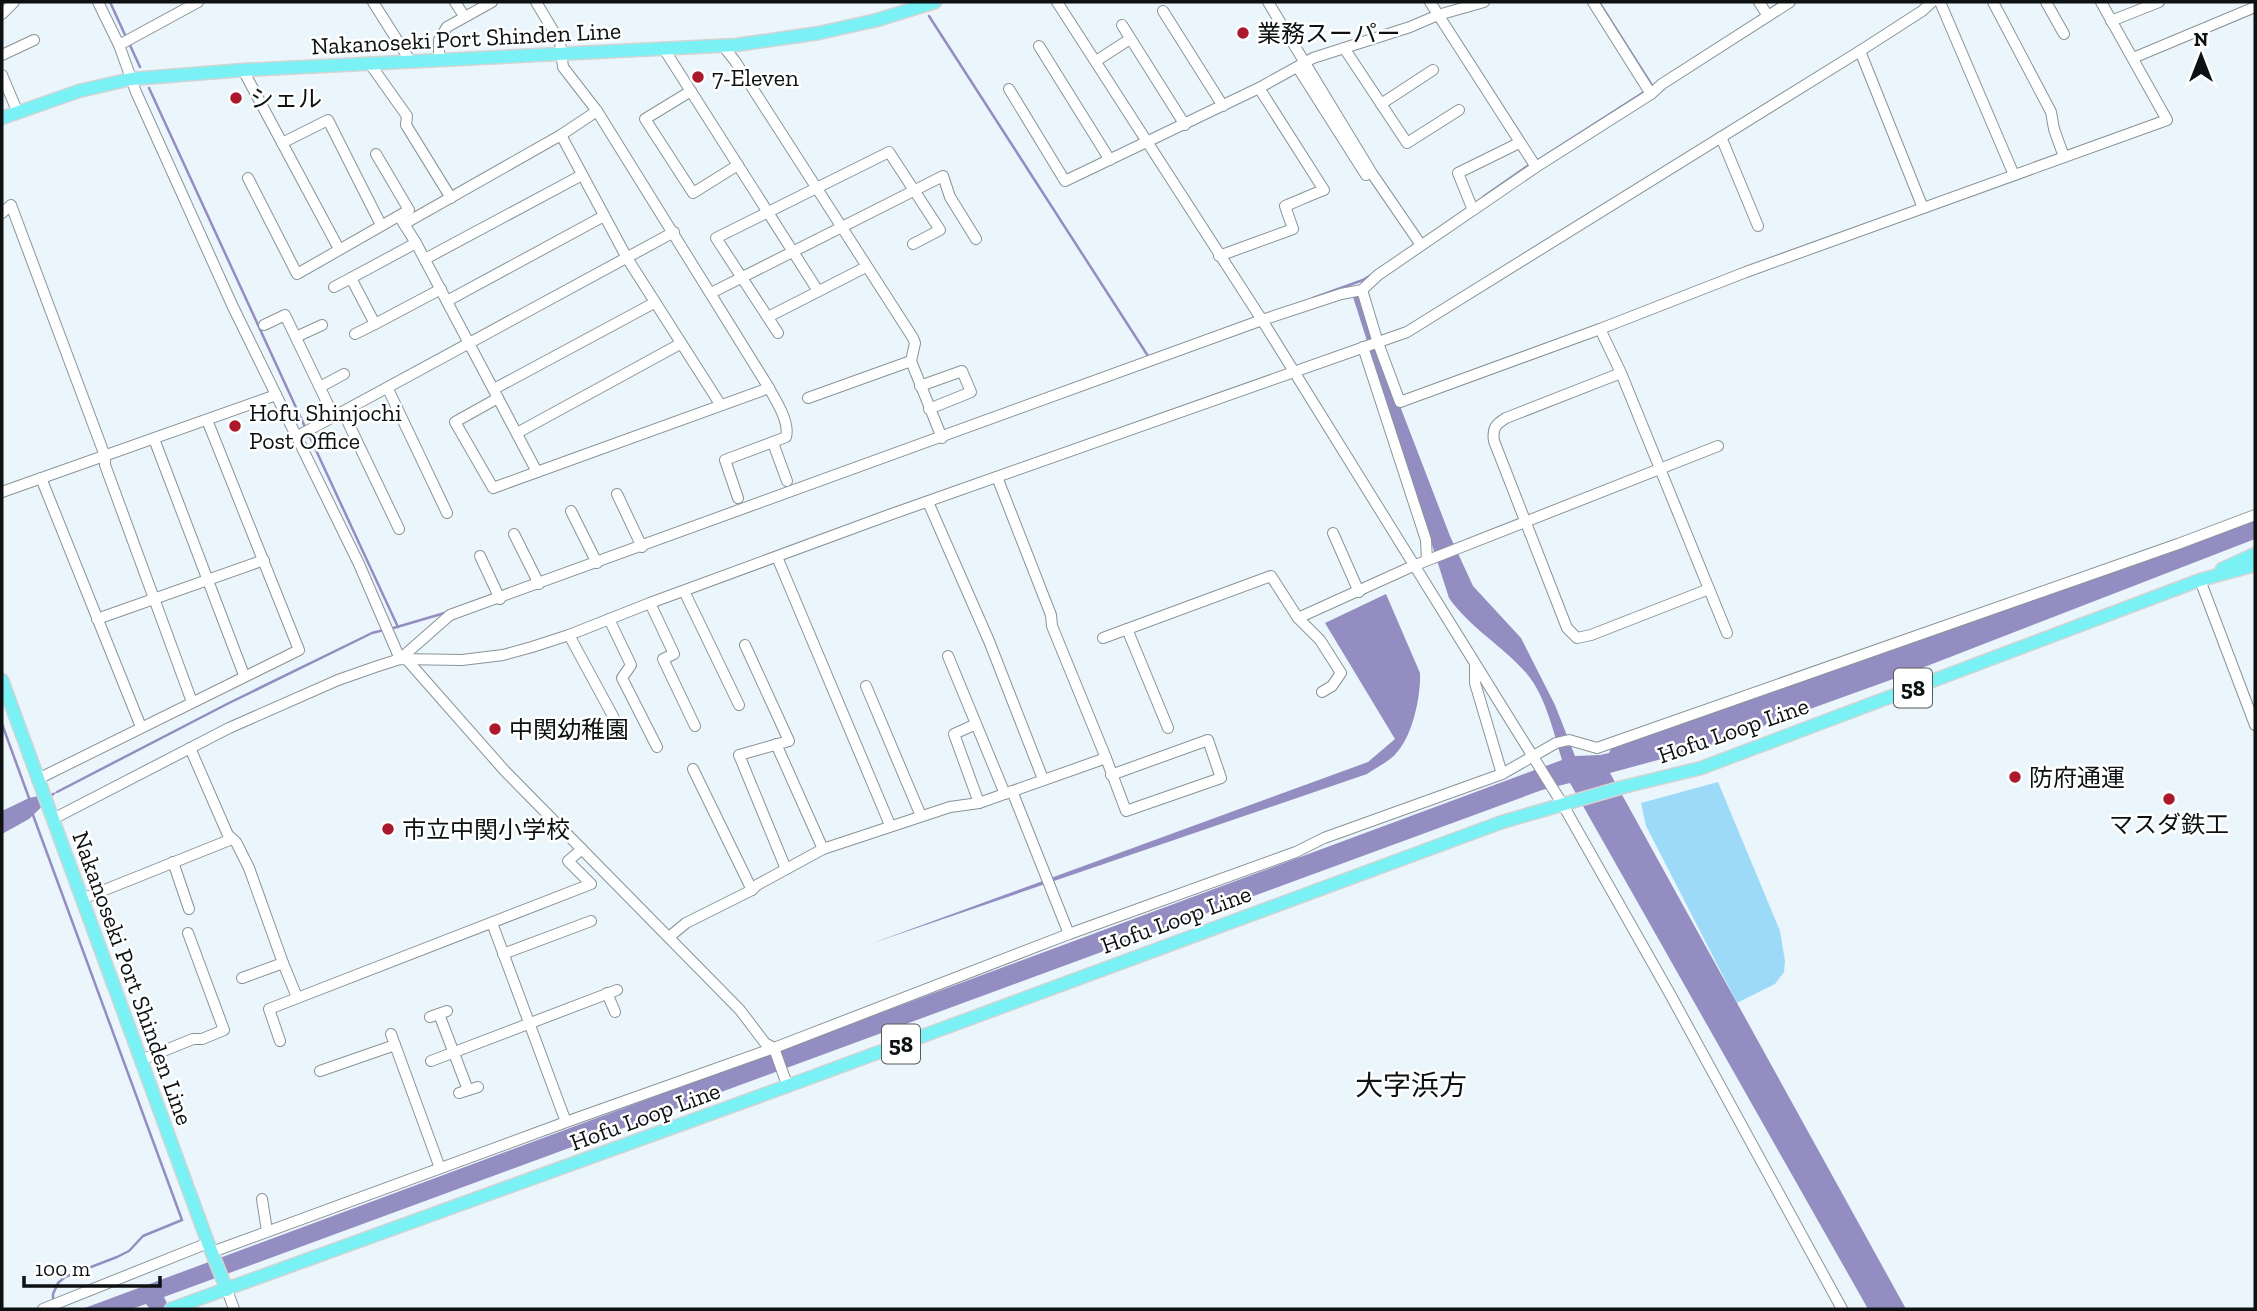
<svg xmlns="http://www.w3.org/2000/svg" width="2257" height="1311" viewBox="0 0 2257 1311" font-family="'Zilla Slab','Noto Sans JP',serif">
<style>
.green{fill:#9cdaf7}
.water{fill:#948dc1}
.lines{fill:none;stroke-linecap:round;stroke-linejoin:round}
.stream{stroke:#948dc1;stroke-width:2.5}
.minor-casing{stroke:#899499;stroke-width:12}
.major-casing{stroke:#d3d4d4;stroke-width:15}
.minor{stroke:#fff;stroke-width:10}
.major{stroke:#79f1f5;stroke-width:12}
.poi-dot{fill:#ac182c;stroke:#fff;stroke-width:2.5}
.labels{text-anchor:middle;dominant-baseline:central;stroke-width:5;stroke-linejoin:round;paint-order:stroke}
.shield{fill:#fff;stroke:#565859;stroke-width:2}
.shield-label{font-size:23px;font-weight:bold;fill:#0d1112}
.poi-label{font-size:24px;fill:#0d1112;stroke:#fff;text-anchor:start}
.street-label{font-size:24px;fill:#0d1112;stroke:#fff}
.quarter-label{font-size:28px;fill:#0d1112;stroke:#fff}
</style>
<rect width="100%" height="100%" fill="#ebf6fc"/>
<polygon class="green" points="1718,782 1780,931 1785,961 1784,972 1775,984 1737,1003 1646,826 1641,803"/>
<g class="water">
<path d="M1361,293L1400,406L1450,536L1473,586L1521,638L1555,705L1575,756L1600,755L1609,753L1612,747L2255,515V539L1896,678L1702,748L1610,773L1906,1309H1868L1570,783L1542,790L164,1297L170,1309H150L146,1304L131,1309H82L1562,760C1554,733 1545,695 1527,674C1503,646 1470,628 1449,598L1353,297Z"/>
<path d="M1386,594L1420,673C1421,695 1413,734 1398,751C1391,761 1377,767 1367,774L870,944L1368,762L1395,739L1325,623Z"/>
<polygon points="57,792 29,819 2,834 2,811 29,798"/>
</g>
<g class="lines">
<g class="stream">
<polyline points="110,2 126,37"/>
<polyline points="1599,2 1653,87"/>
<polyline points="1770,9 1781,2"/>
<polyline points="929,16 1148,356"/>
<polyline points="129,43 140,67"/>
<polyline points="149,88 305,427"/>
<polyline points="1535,162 1644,92"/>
<polyline points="1483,197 1529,165"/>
<polyline points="1313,298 1363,280 1374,273"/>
<polyline points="308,433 398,627"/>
<polyline points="390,629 448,612"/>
<polyline points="2,724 29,798"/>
<polyline points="57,792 229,703 372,633 384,630"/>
<polyline points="33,815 182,1220 143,1236 129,1251 117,1257 65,1277 58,1283 53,1294 53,1301"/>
</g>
<g class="minor-casing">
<g id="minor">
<polyline points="98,2 119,45 136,92 233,307 359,564 400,659"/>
<polyline points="373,2 411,62"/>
<polyline points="455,2 464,16"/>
<path d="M536,2L560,42L563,67L597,111L769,388C776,401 790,422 786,437L725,460L738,498"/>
<polyline points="1057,2 1262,320 1563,805 1670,994 1842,1309"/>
<polyline points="1268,2 1373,175 1421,245"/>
<polyline points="1430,2 1536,167"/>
<polyline points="1593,2 1651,94"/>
<polyline points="1759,2 1768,16"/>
<polyline points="1940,2 2014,175"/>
<polyline points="1993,2 2051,112 2054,129 2064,157"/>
<polyline points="2046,2 2064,34"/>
<polyline points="1163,11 1223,106"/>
<polyline points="2,14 14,2"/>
<polyline points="2111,21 2159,2"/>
<polyline points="1122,25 1185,125"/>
<polyline points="119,45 198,2"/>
<polyline points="723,46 735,61 913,338 915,343 911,361 942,438"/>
<polyline points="1039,46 1110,160"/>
<polyline points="1344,48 1407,143 1459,110"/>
<polyline points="664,49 818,291"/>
<polyline points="1860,51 1923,208"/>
<polyline points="2,55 34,40"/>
<polyline points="2133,58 2255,7"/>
<polyline points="439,60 439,40 447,27 492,2"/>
<polyline points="1096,61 1130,39"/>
<polyline points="370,64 407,116 406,125 451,198"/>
<polyline points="1298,68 1366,175"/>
<polyline points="243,70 339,249"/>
<polyline points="2,75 18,113"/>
<polyline points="1009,89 1065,181 1259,88 1313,58 1410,27 1438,15 1484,2"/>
<polyline points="691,91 645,119 693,193 738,165"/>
<polyline points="1381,104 1433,70"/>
<polyline points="561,135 627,258 720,404"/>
<polyline points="1721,137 1758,226"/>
<polyline points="282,143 328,120 381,225"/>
<polyline points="248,178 297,274 409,210 376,154"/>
<polyline points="1473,210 1458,173 1519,143"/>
<polyline points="2,213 11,205 105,456 105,465 192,702"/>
<polyline points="399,216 416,243 537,472 769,388"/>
<polyline points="404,224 561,135 597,111"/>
<polyline points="416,243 351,278 375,324 441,289"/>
<path d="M1219,256L1293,229L1285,206C1298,201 1310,195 1324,190L1259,88"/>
<polyline points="425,259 582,175"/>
<polyline points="334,287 351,278"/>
<polyline points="1362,290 1378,343 1400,402 1600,329 1746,272 2167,120 2101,2"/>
<polyline points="711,293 943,176 950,197 976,239"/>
<polyline points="447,301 604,216"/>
<polyline points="768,317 866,267"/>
<polyline points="264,325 285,315 334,417"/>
<path d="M1600,329L1621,373L1709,589L1591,635L1577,638L1567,628L1494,441C1492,428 1496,424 1506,418L1621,373"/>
<polyline points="778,333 716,238 889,152 940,230 913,244"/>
<polyline points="355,334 375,324"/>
<polyline points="296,337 322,325"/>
<polyline points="1363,347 1426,540 1427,560"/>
<polyline points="920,386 962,371 971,392 929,409"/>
<polyline points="320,387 344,374"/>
<polyline points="388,389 447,513"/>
<polyline points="494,389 654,303"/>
<polyline points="498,398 455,422 493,488 537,472"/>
<polyline points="808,398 911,361"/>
<polyline points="343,412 399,529"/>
<polyline points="517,433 680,344"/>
<polyline points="296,437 674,232"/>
<polyline points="154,439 244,675"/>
<polyline points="773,443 787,481"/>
<polyline points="997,477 1051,615 1052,626 1106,758 1126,811 1221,778 1208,740 1111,775"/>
<polyline points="41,478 141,727"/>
<polyline points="2,492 276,395"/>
<polyline points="617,494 642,547"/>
<polyline points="928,502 989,641 1043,779"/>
<polyline points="571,511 597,563"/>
<polyline points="1333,533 1359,592"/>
<polyline points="514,534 539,584"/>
<polyline points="480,556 500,599"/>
<polyline points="777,557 890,825"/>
<polyline points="2200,580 2255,725"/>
<polyline points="1709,589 1727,633"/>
<polyline points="684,591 739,705"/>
<polyline points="650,603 674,654 663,659 695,726"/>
<polyline points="1298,618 1413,566 1718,446"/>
<polyline points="97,619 264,560"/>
<polyline points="609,619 631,665 622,678 657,747"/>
<polyline points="1127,629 1168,728"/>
<polyline points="569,635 615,720"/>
<polyline points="1103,638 1271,576 1298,618 1320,640 1341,673 1332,686 1322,692"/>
<polyline points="745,645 789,741 739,755 786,869"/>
<polyline points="948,656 1005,794"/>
<polyline points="400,659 450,615 1262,320 1341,294 1362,290 1378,275 1536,167 1651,94 1662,84 1790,2"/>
<polyline points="408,661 504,770 740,1010 765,1043 774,1048 785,1079 790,1085"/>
<polyline points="1475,666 1475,683 1502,774"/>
<polyline points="866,686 921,816"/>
<polyline points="976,724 954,734 979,803"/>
<polyline points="776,744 823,849"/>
<polyline points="190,748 228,835 236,842 249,868 283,963 297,997"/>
<polyline points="693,769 752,890"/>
<polyline points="38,779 299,650 207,420"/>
<polyline points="1012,791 1069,934"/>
<polyline points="53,819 229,728 338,680 378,666 400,659 462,660 503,655 532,647 569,635 650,603 889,515 1407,332 1860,51 1922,11 1932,2"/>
<polyline points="173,862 189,909"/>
<polyline points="82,899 232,839"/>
<polyline points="492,923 566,1122"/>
<polyline points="669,937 686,923 752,890 757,885 823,849 950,807 979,803 1106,758"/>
<polyline points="503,954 591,921"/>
<polyline points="242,978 283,963"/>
<polyline points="607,993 615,1012"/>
<polyline points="439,1014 468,1090"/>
<polyline points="430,1017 447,1011"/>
<polyline points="391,1034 440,1168"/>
<polyline points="280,1041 269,1009 591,884 568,861 582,849"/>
<polyline points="141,1060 193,1039 202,1039 224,1030 188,933"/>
<polyline points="431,1061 617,990"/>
<polyline points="320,1071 395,1045"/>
<polyline points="459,1093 478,1087"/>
<polyline points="262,1199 267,1231"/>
<polyline points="212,1252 566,1122 774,1048 1069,934 1296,852 1324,838 1502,774 1556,743 1569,740 1597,748 2178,544 2255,515"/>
<polyline points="227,1290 234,1309"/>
<polyline points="43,1309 208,1243"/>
</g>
</g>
<g class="major-casing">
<g id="major">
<polyline points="2,118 79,91 131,79 243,70 736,45 819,33 877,20 935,2"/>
<polyline points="2222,569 2255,554"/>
<polyline points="2,680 208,1243 227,1290"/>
<polyline points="171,1309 790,1085 1502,822 1623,787 1701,768 2200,580 2255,565"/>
</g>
</g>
<use href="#minor" class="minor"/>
<use href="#major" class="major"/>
</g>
<g class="poi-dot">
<circle cx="1243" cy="33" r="7"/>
<circle cx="698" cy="77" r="7"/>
<circle cx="236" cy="98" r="7"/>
<circle cx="235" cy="426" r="7"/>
<circle cx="495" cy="729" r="7"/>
<circle cx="2015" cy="777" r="7"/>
<circle cx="2169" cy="799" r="7"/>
<circle cx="388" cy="829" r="7"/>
</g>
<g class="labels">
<g class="shield">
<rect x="1894" y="668.5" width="38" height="39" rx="5"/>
<rect x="882" y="1024.5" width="38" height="39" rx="5"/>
</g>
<g class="shield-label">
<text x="1913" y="688">58</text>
<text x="901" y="1044">58</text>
</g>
<g class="poi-label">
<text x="1257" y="33">業務スーパー</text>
<text x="712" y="77">7-Eleven</text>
<text x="250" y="98">シェル</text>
<text x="249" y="412">Hofu Shinjochi<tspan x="249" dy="28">Post Office</tspan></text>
<text x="509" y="729">中関幼稚園</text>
<text x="2029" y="777">防府通運</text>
<text x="2169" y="824" text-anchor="middle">マスダ鉄工</text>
<text x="402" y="829">市立中関小学校</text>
</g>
<g class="street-label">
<text transform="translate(466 38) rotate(-3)">Nakanoseki Port Shinden Line</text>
<text transform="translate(1733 730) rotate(-19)">Hofu Loop Line</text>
<text transform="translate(1176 919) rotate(-20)">Hofu Loop Line</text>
<text transform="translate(133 978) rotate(70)">Nakanoseki Port Shinden Line</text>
<text transform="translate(645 1116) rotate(-20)">Hofu Loop Line</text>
</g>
<g class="quarter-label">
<text x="1411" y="1085">大字浜方</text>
</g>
</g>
<rect width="2257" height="1311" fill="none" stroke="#0d1112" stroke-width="7"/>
<g transform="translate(2201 56)" stroke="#ffffff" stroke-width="5" paint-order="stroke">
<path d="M0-5L12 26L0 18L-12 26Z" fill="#0d1112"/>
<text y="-10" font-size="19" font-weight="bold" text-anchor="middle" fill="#0d1112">N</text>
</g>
<path d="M24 1276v10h136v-10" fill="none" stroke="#0d1112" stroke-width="3.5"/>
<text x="35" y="1276" font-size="21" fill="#0d1112" stroke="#ffffff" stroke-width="5" paint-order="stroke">100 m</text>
</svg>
